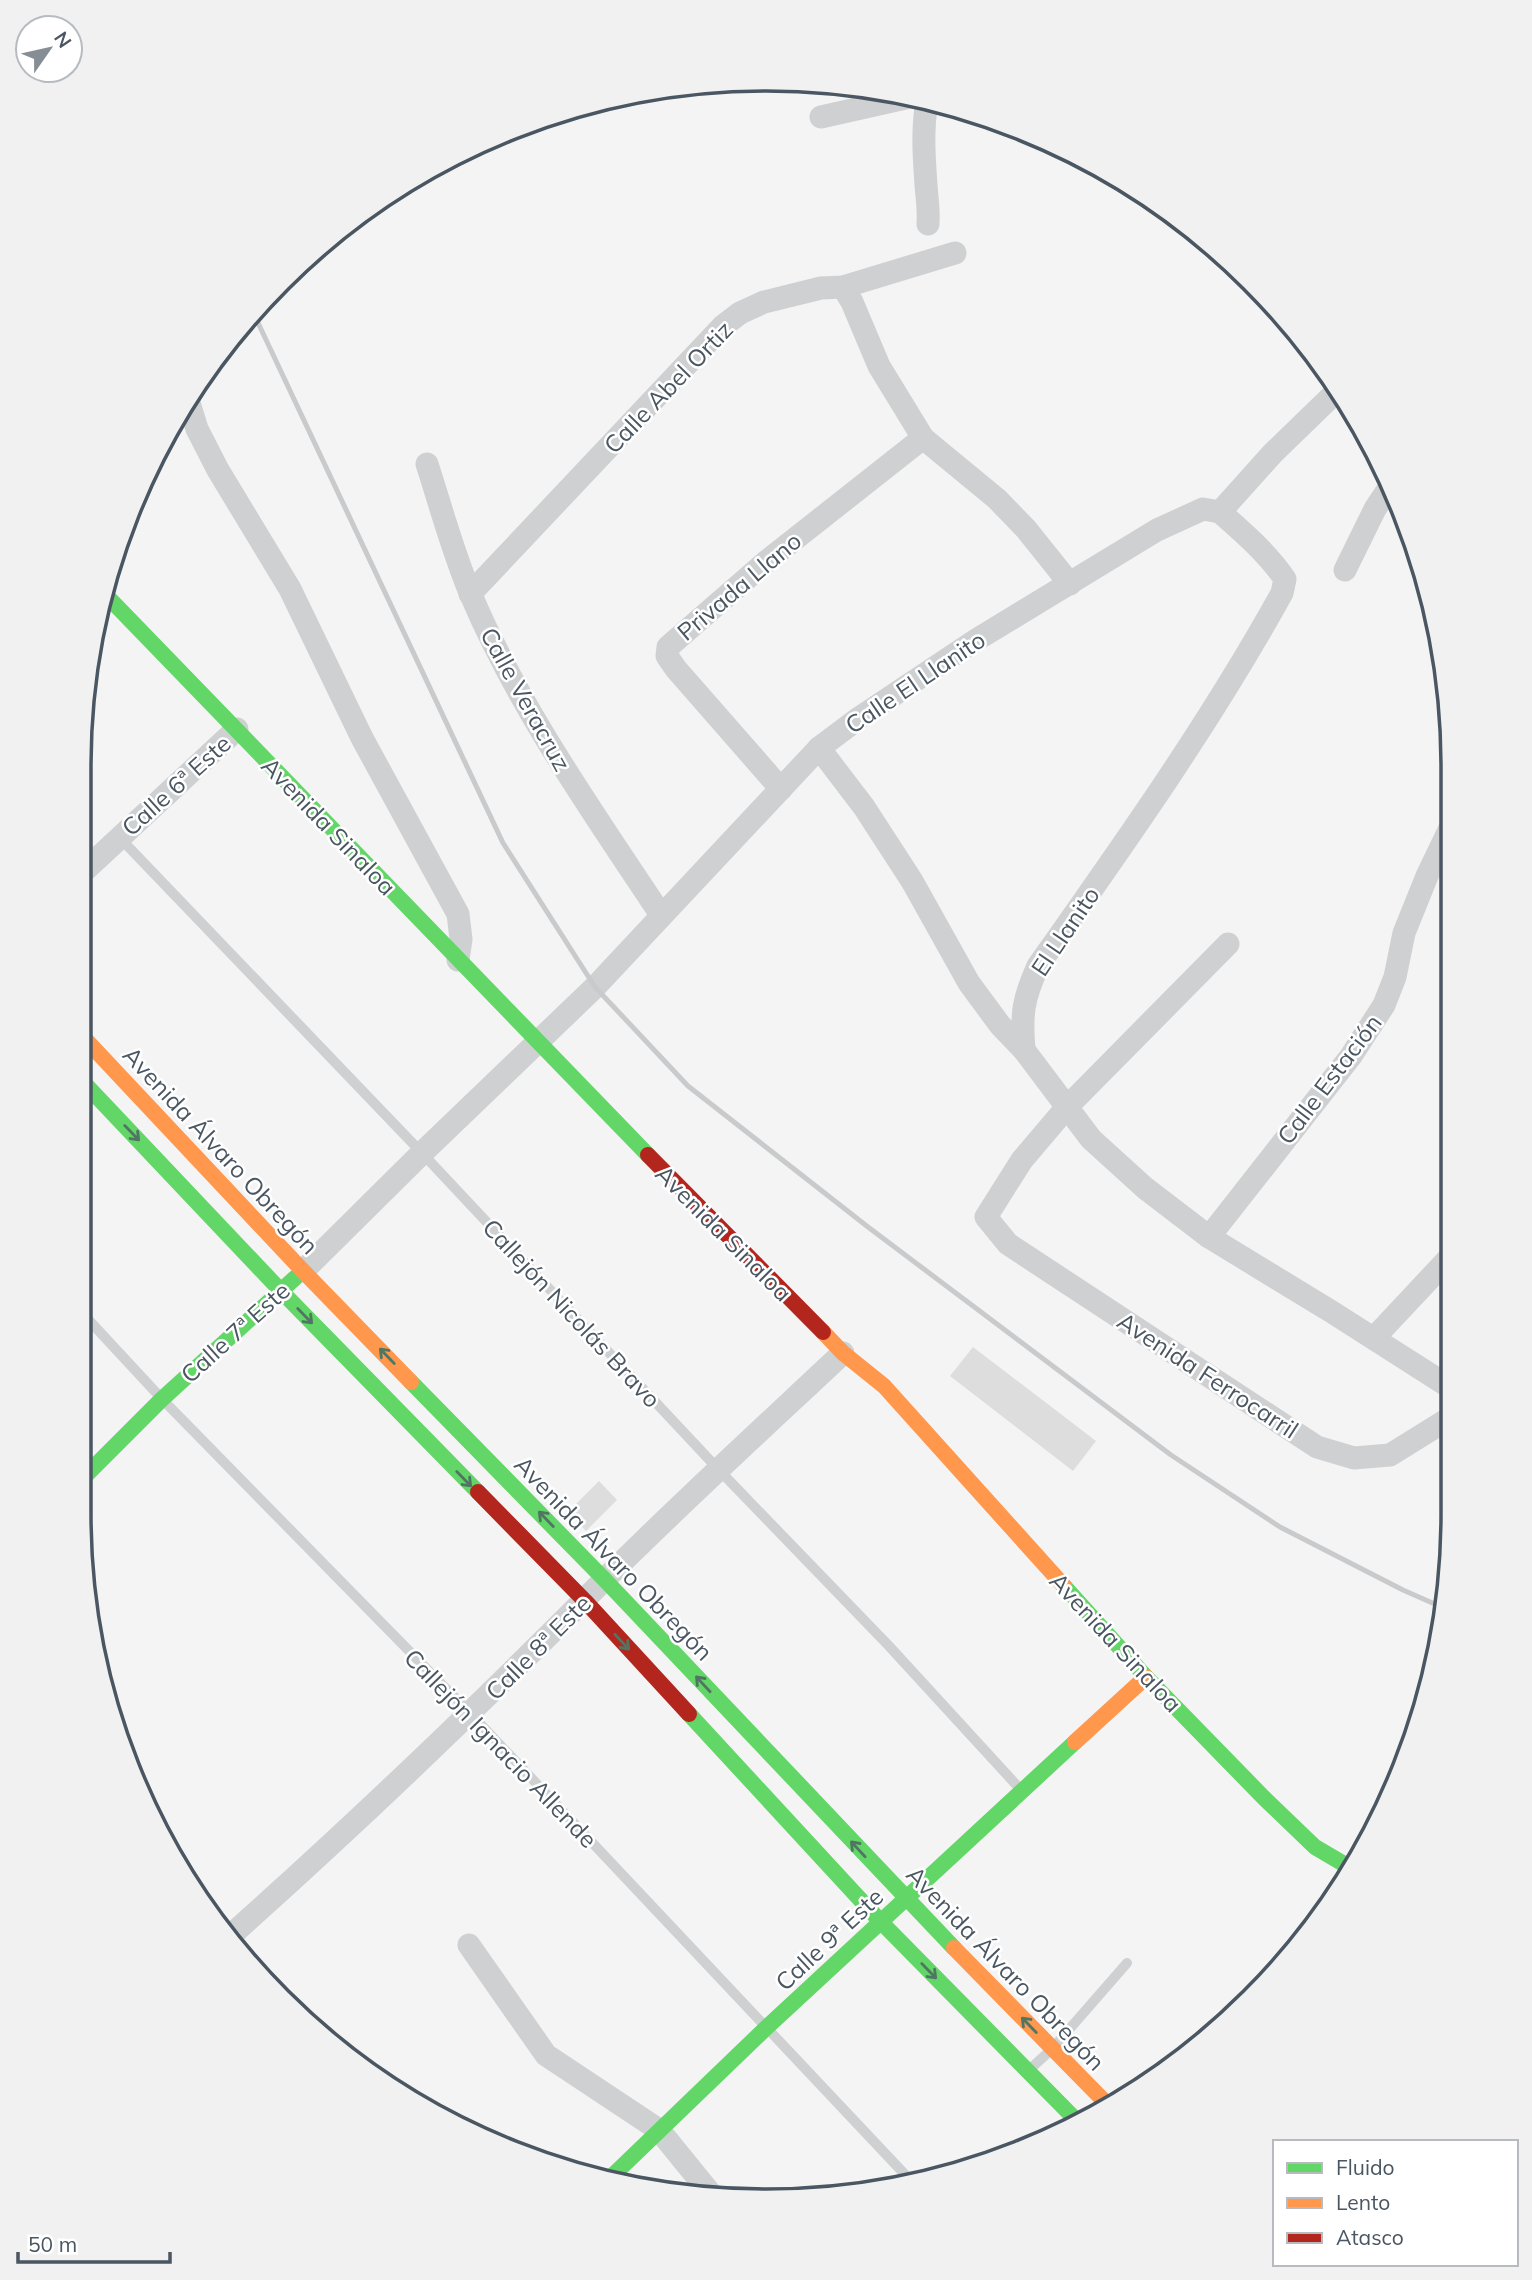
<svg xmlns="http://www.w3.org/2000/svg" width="1532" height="2280" viewBox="0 0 1532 2280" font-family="Mulish,sans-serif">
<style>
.building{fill:#ddddde}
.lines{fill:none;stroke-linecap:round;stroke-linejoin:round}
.lane{stroke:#ced0d2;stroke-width:10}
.street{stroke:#ced0d2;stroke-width:23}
.fast{stroke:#63d668;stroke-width:16}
.slow{stroke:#ff974d;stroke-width:16}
.jam{stroke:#b3261e;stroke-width:16}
.rail{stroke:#c9cacc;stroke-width:5}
.oneway{stroke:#507663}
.labels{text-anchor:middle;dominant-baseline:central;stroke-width:5;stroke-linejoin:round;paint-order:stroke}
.street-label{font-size:24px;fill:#4a5661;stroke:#fff}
.rim{fill:none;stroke:#4a5661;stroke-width:3.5}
</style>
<rect width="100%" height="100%" fill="#f4f4f4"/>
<g class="building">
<polygon points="973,1347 1096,1441 1073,1471 950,1376"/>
<polygon points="599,1481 617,1500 586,1531 568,1512"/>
</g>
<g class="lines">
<g class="lane">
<polyline points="119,837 422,1153 719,1470 889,1646 1021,1790"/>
<polyline points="85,1316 162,1399 470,1713 913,2183"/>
<polyline points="1029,2070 1052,2049 1127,1963"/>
</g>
<g class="street">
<path d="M927,101C922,130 924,156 926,185C927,199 929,210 928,224"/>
<polyline points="821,117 910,97"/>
<polyline points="843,287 852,302 879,366 923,438 997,499 1026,529 1070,584"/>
<polyline points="189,403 197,429 218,470 290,589 362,738 458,914 461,939 458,960"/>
<path d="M427,464C441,507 453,553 471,595C520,710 593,812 661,915"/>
<polyline points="1345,570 1375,509 1391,485"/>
<polyline points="470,594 723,326 740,313 764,302 821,288 843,287 955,253"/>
<polyline points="819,748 864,807 912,881 969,983 1000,1025 1024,1050 1091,1139 1145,1188 1209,1237 1332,1312 1448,1386"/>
<polyline points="781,789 676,669 667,656 668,647 767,561 923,438"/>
<polyline points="85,870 237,729"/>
<polyline points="1228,944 1067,1107 1022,1160 986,1217 1008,1244 1317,1447 1354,1458 1390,1455 1448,1419"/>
<path d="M1024,1050C1021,1014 1023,999 1038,966C1124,844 1210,723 1282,593L1285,579C1267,553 1244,533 1220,512"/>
<polyline points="1209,1237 1351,1056 1384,1005 1395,977 1404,933 1427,876 1451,826"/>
<polyline points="303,1271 422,1153 595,987 819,748 859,718 976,640 1157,530 1203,509 1220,512 1273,453 1338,390"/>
<polyline points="1374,1338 1449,1258"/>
<path d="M229,1937C358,1822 483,1702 605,1579C682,1502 763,1428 843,1353"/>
<polyline points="469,1945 546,2055 659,2130 715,2199"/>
</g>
<g class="fast">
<polyline points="102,591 648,1155"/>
<polyline points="85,1084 281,1291 478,1492"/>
<polyline points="411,1382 605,1580 954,1948"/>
<polyline points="85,1476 162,1399 295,1278"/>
<polyline points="1064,1586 1146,1677 1264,1798 1315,1847 1349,1867"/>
<polyline points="689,1714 881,1922 1078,2122"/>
<polyline points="607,2181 766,2028 1075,1742"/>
</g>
<g class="slow">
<polyline points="85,1039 303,1271 411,1382"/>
<polyline points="823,1332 843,1353 884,1386 1064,1586"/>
<polyline points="1075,1742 1146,1677"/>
<polyline points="954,1948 1111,2108"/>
</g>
<g class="jam">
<polyline points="648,1155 823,1332"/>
<polyline points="478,1492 585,1601 689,1714"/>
</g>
<polyline class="rail" points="252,310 503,843 595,987 688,1086 868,1227 1171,1455 1280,1527 1403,1590 1446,1609"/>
</g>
<defs><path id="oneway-shaft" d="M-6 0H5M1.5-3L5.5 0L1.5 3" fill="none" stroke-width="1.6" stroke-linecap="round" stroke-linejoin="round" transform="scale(1.75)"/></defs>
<g class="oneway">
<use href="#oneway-shaft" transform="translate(132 1133) rotate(46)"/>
<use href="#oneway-shaft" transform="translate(305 1316) rotate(46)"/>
<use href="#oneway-shaft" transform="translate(387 1356) rotate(-134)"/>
<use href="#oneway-shaft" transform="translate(464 1479) rotate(46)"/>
<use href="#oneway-shaft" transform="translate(546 1519) rotate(-134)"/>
<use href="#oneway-shaft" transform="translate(622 1642) rotate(47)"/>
<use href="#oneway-shaft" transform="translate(703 1684) rotate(-133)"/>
<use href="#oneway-shaft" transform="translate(858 1849) rotate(-133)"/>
<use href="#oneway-shaft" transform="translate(929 1971) rotate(46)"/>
<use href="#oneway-shaft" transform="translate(1029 2025) rotate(-134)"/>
</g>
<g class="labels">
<g class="street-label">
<text transform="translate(668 387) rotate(-46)">Calle Abel Ortiz</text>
<text transform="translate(739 586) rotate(-40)">Privada Llano</text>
<text transform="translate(915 682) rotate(-34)">Calle El Llanito</text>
<text transform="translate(526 699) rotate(61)">Calle Veracruz</text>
<text transform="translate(176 785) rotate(-42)">Calle 6ª Este</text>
<text transform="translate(329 826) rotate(46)">Avenida Sinaloa</text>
<text transform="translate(1065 931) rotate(-56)">El Llanito</text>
<text transform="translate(1329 1079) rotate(-53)">Calle Estación</text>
<text transform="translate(221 1150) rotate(47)">Avenida Álvaro Obregón</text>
<text transform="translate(724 1233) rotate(45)">Avenida Sinaloa</text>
<text transform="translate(572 1313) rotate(47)">Callejón Nicolás Bravo</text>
<text transform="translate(235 1332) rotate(-42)">Calle 7ª Este</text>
<text transform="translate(1208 1375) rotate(33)">Avenida Ferrocarril</text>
<text transform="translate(614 1558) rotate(46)">Avenida Álvaro Obregón</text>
<text transform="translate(1116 1642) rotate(47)">Avenida Sinaloa</text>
<text transform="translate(538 1647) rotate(-45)">Calle 8ª Este</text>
<text transform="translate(501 1748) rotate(46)">Callejón Ignacio Allende</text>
<text transform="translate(829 1939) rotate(-43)">Calle 9ª Este</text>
<text transform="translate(1006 1968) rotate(46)">Avenida Álvaro Obregón</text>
</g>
</g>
<path d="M0 0H1532V2280H0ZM766 91H766A675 675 0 0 1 1441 766V1514A675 675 0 0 1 766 2189H766A675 675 0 0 1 91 1514V766A675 675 0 0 1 766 91Z" fill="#f1f1f2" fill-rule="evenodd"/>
<path class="rim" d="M766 91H766A675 675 0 0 1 1441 766V1514A675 675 0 0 1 766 2189H766A675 675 0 0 1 91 1514V766A675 675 0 0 1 766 91Z"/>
<rect x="1273" y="2140" width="245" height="126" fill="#ffffff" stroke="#b7bbc0" stroke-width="2"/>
<rect x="1287" y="2163" width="35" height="10" fill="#63d668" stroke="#b7bbc0" stroke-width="2"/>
<text x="1336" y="2175" font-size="21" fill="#4a5661">Fluido</text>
<rect x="1287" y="2198" width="35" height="10" fill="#ff974d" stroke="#b7bbc0" stroke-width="2"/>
<text x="1336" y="2210" font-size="21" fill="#4a5661">Lento</text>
<rect x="1287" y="2233" width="35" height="10" fill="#b3261e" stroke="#b7bbc0" stroke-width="2"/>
<text x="1336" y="2245" font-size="21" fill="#4a5661">Atasco</text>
<g transform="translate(49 49) rotate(56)"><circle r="33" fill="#ffffff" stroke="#b7bbc0" stroke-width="2"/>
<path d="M0-5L12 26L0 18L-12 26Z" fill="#868d94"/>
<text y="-10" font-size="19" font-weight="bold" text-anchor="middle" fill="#4a5661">N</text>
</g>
<path d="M18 2252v10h152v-10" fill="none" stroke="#4a5661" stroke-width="3.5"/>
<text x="28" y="2252" font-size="21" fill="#4a5661" stroke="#ffffff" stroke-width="5" paint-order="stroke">50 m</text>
</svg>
